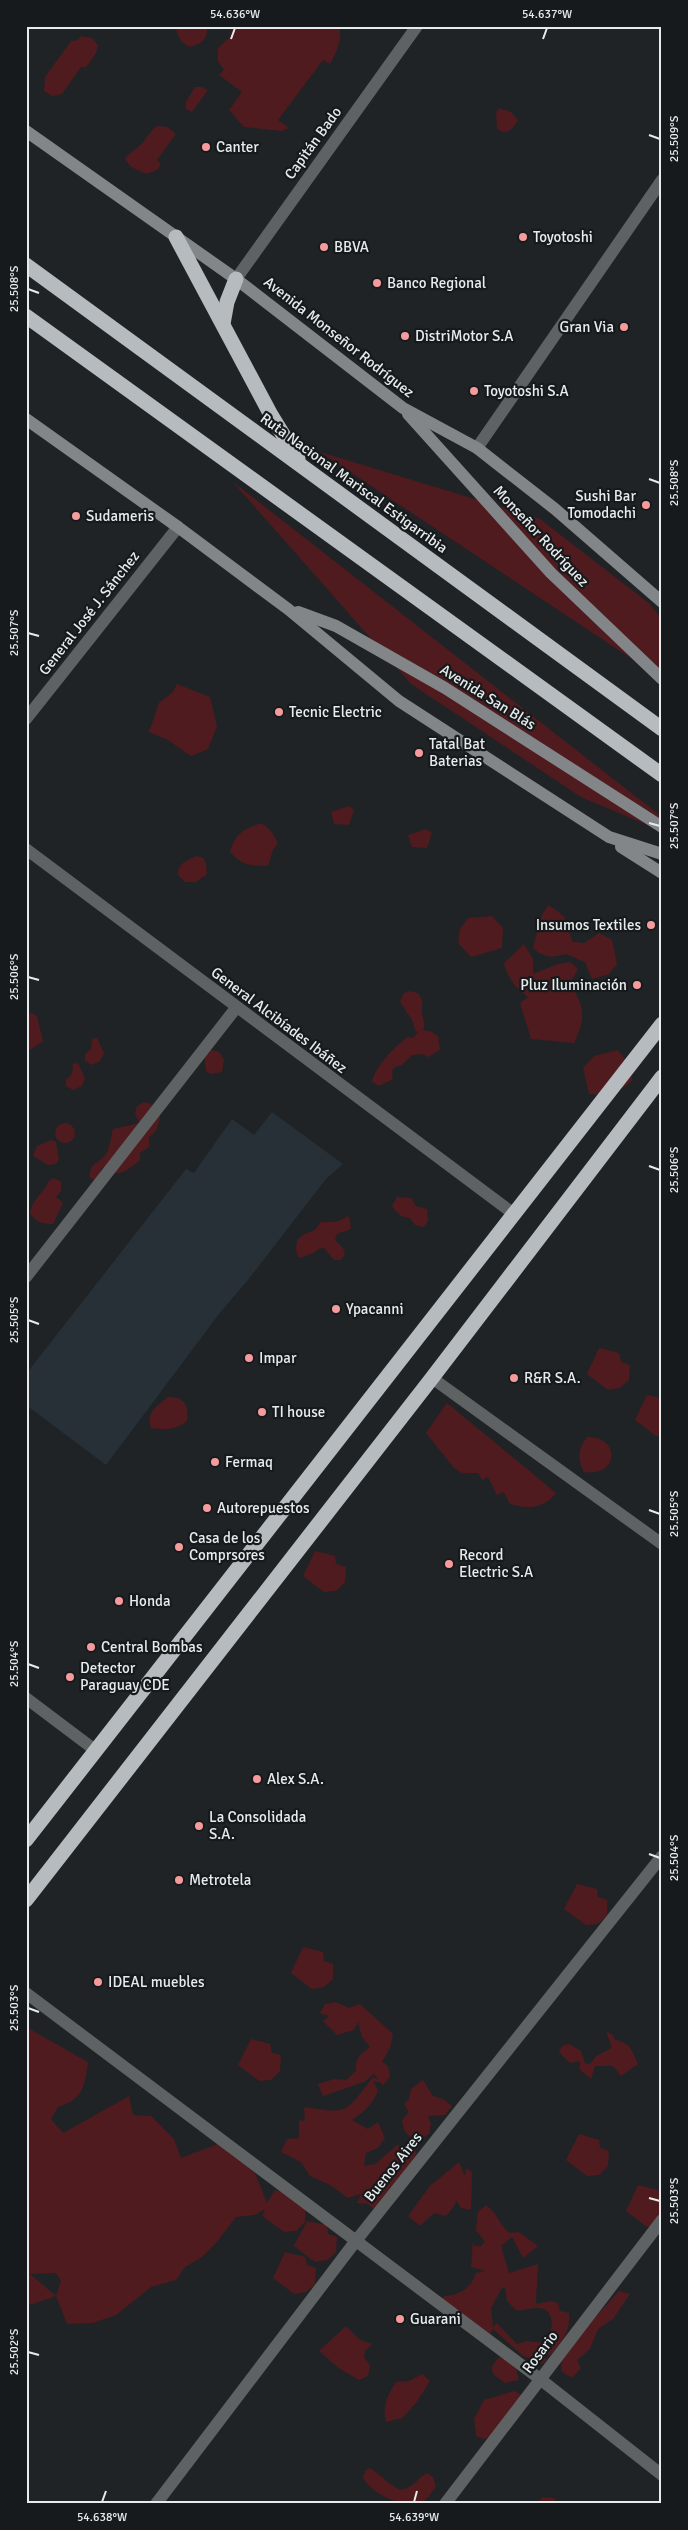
<svg xmlns="http://www.w3.org/2000/svg" width="688" height="2530" viewBox="0 0 688 2530" font-family="Signika,sans-serif">
<style>
.built{fill:#263036}
.green{fill:#4f1b1e;fill-rule:evenodd}
.lines{fill:none;stroke-linecap:round;stroke-linejoin:round}
.street{stroke:#5f6263;stroke-width:12}
.secondary{stroke:#828688;stroke-width:12}
.highway{stroke:#b5bbbe;stroke-width:15}
.ticks{fill:none;stroke:#e8ebec;stroke-width:2}
.poi-dot{fill:#f59b9c;stroke:#161a1c;stroke-width:2}
.labels{text-anchor:middle;dominant-baseline:central;stroke-width:4.5;stroke-linejoin:round;paint-order:stroke}
.street-label{font-size:15px;fill:#e8ebec;stroke:#161a1c}
.poi-label{font-size:15px;fill:#e8ebec;stroke:#161a1c;text-anchor:start}
.neatline{fill:none;stroke:#e8ebec;stroke-width:2}
.ticks-label{font-size:12px;text-anchor:middle;fill:#e8ebec}
</style>
<rect width="100%" height="100%" fill="#1f2326"/>
<polygon class="built" points="272,1112 343,1164 326,1179 248,1280 219,1314 106,1465 26,1405 26,1374 186,1169 194,1173 232,1119 254,1135"/>
<g class="green">
<path d="M175,26H207C208,40 202,43 190,47C180,43 178,36 175,26Z"/>
<path d="M234,26H339C343,38 336,54 330,64L323,60L278,120L289,128L281,131L244,127L229,110L242,92L219,75L224,70L218,61V48L230,37Z"/>
<polygon points="81,36 92,38 98,45 96,53 86,67 81,67 62,94 52,96 44,91 45,77 71,41 78,40"/>
<polygon points="195,87 202,87 208,90 192,112 186,109 186,102"/>
<path d="M499,108L511,112L518,120C513,129 506,137 497,128L496,113Z"/>
<path d="M157,126L168,127L176,134L157,160L161,164L157,170L146,174L131,167L125,159C129,153 132,152 137,148C145,142 149,132 157,126Z"/>
<polygon points="320,452 540,519 650,604 662,620 662,679"/>
<polygon points="232,481 662,817 662,831 581,797 411,684"/>
<polygon points="177,684 210,697 217,726 208,749 191,756 168,740 149,732 159,703 173,692"/>
<polygon points="349,806 354,810 349,825 334,824 331,812"/>
<path d="M262,823L271,831L278,843L273,850L268,866C251,866 241,865 230,852C235,833 245,828 262,823Z"/>
<polygon points="426,829 432,833 427,848 412,847 408,835"/>
<path d="M196,856L203,858L206,863L207,874L196,882H185L178,875C178,863 186,861 196,856Z"/>
<path d="M548,905C554,909 564,914 567,922C570,929 569,935 573,942L584,943L599,933L612,940L617,964L609,974L592,979L585,962L566,954C552,958 544,958 533,948L541,917Z"/>
<polygon points="492,916 503,928 502,948 471,957 458,943 460,929 468,918"/>
<path d="M524,944L533,959V974L558,964L570,962L578,969L570,983C585,1008 586,1017 574,1043L531,1039L520,1003L528,997C515,987 508,979 504,963Z"/>
<path d="M411,991L419,994C425,1005 421,1004 422,1013C423,1019 425,1023 424,1029L422,1030L430,1031L438,1036L440,1050L428,1057L422,1054L412,1055L402,1065L395,1067L392,1071L393,1079L379,1086L372,1082C374,1068 396,1045 408,1037L413,1038L419,1031L416,1032L412,1020L400,1002L404,993Z"/>
<polygon points="29,1012 37,1016 43,1041 30,1050 26,1047 26,1014"/>
<polygon points="97,1038 104,1053 100,1061 92,1065 85,1061 85,1054 91,1049 92,1039"/>
<polygon points="208,1049 219,1052 224,1059 222,1072 211,1074 206,1071 204,1055"/>
<path d="M618,1050L631,1067L632,1081C616,1094 609,1095 589,1094L583,1068L594,1056Z"/>
<polygon points="78,1063 85,1078 82,1086 73,1090 66,1086 66,1080 72,1074 73,1064"/>
<path d="M144,1102L151,1104L160,1118L156,1131L149,1137V1147L140,1153V1161C123,1171 122,1179 102,1167L98,1179L94,1180L90,1177C89,1162 100,1164 106,1154C110,1148 111,1136 113,1129L140,1123L135,1114L137,1106Z"/>
<circle cx="65" cy="1133" r="10"/>
<polygon points="51,1140 56,1142 59,1159 56,1164 48,1165 33,1156 37,1146"/>
<path d="M54,1178L61,1182V1191L56,1197L63,1203L53,1224C42,1224 36,1222 30,1213C32,1199 44,1193 49,1181Z"/>
<path d="M397,1197L411,1198L416,1206L427,1209L428,1221L424,1227L415,1225L410,1218C400,1217 398,1214 392,1206Z"/>
<polygon points="349,1216 351,1229 337,1234 335,1240 343,1248 345,1254 341,1260 334,1260 324,1248 318,1249 314,1253 299,1258 296,1251 297,1240 304,1234 315,1230 321,1222 336,1222"/>
<polygon points="599,1348 619,1353 621,1362 630,1365 629,1380 620,1388 608,1390 587,1374"/>
<polygon points="647,1395 662,1398 662,1435 656,1436 635,1420"/>
<path d="M168,1397C185,1397 189,1405 187,1421C175,1430 166,1430 151,1428C146,1412 156,1407 168,1397Z"/>
<path d="M447,1403L556,1493C543,1509 529,1509 510,1504L504,1492L497,1495L488,1477L482,1480L478,1473H462L454,1468L426,1433Z"/>
<path d="M587,1437C620,1436 620,1477 584,1472C577,1460 578,1448 587,1437Z"/>
<polygon points="315,1551 335,1556 336,1564 346,1567 345,1582 336,1591 324,1592 303,1576"/>
<polygon points="577,1884 597,1889 598,1897 607,1900 607,1915 598,1924 586,1925 564,1909"/>
<polygon points="303,1947 323,1952 324,1961 333,1964 333,1979 324,1987 312,1989 291,1973"/>
<path d="M335,2002L349,2008L360,2004L393,2034L390,2048L382,2062L388,2066L390,2077L383,2085L380,2082L373,2081L378,2090C375,2102 363,2113 352,2120L368,2129L378,2122L385,2138L378,2148L366,2153L364,2166L375,2164L397,2145L412,2146L417,2153L378,2213L368,2204L357,2203L361,2194L348,2198L330,2185L310,2176L301,2162L281,2152L287,2139L299,2138V2120L305,2121L304,2107C351,2115 346,2111 373,2077L379,2080L374,2074L364,2082L323,2096L318,2084L334,2079L346,2080L356,2071C355,2058 360,2054 370,2047L362,2037L358,2022L354,2030L337,2035L323,2021L329,2016L320,2013L325,2004Z"/>
<path d="M26,2027L88,2062C85,2085 83,2100 58,2107L51,2119L63,2133L129,2096L133,2115L151,2116L174,2139L181,2158L223,2142L255,2173L267,2203L275,2190L295,2196L296,2204L305,2207V2222L296,2231L284,2232L262,2216L265,2209L255,2215L236,2217L216,2243L202,2257L185,2267L176,2280L151,2287L116,2315L93,2323L67,2324L56,2296L26,2306ZM56,2273L61,2281L56,2296L30,2274Z"/>
<path d="M606,2031L613,2035L615,2040C630,2042 633,2052 638,2064L621,2076L613,2066H595L591,2079L580,2070V2061L570,2063L559,2052L562,2046L569,2044L581,2051L585,2063L590,2064L596,2056L612,2048Z"/>
<polygon points="251,2039 270,2044 272,2053 281,2055 280,2071 271,2080 259,2081 238,2065"/>
<path d="M423,2080L433,2096L443,2099L452,2106L445,2115L428,2116L431,2124L429,2134L418,2141C408,2137 403,2131 402,2120L409,2112L404,2104L409,2099L411,2089Z"/>
<polygon points="579,2134 599,2140 600,2148 609,2151 608,2166 599,2175 587,2176 566,2160"/>
<polygon points="459,2162 465,2176 466,2168 472,2172 471,2210 461,2208 456,2200 455,2205 446,2216 434,2213 420,2226 408,2216 430,2186"/>
<polygon points="638,2185 658,2190 662,2199 662,2223 659,2226 647,2227 626,2211"/>
<path d="M486,2205C497,2212 499,2225 510,2233L519,2232L538,2246L523,2258L512,2237L501,2246L509,2273L538,2264L536,2302L537,2304L550,2301L558,2303L560,2311L569,2313C571,2330 562,2343 550,2355H542L547,2360L542,2364L523,2356L493,2329L489,2336L439,2305L444,2296C459,2296 472,2287 476,2273L485,2271L471,2267L473,2240L474,2246H481L485,2242L476,2230L478,2212ZM505,2287L507,2301L517,2311C524,2310 531,2308 538,2308C557,2308 553,2333 545,2343L527,2341L517,2344L497,2323L493,2327L491,2308L502,2288Z"/>
<polygon points="307,2221 327,2225 328,2234 337,2237 336,2252 327,2260 315,2262 294,2246"/>
<polygon points="285,2252 305,2257 307,2265 316,2268 315,2284 306,2292 294,2294 273,2278"/>
<polygon points="619,2291 630,2294 613,2319 598,2329 590,2349 577,2360 581,2368 572,2378 561,2371 562,2360 589,2324"/>
<polygon points="346,2326 360,2340 372,2344 365,2351 364,2357 370,2365 368,2376 359,2380 340,2369 319,2351"/>
<polygon points="499,2357 515,2364 519,2380 505,2383 494,2375 491,2368"/>
<path d="M422,2374L430,2381L416,2403L402,2418L386,2422C382,2406 387,2396 396,2382L409,2381Z"/>
<polygon points="514,2391 522,2395 490,2437 483,2439 476,2436 474,2419 484,2400"/>
<path d="M370,2468C381,2475 388,2484 400,2490C414,2488 416,2479 427,2473L433,2477L436,2486C431,2493 427,2501 419,2503C399,2507 373,2494 363,2478L365,2471Z"/>
<polygon points="543,2497 554,2498 558,2504 536,2504"/>
</g>
<g class="lines">
<g class="street">
<polyline points="236,279 417,26"/>
<polyline points="477,448 662,180"/>
<polyline points="26,719 178,527"/>
<polyline points="26,849 514,1214"/>
<polyline points="26,1277 236,1008"/>
<polyline points="432,1378 662,1544"/>
<polyline points="26,1698 95,1750"/>
<polyline points="26,1993 540,2379 662,2475"/>
<polyline points="156,2504 355,2242 662,1856"/>
<polyline points="445,2504 662,2220"/>
</g>
<g class="secondary">
<polyline points="26,131 236,279 403,408 477,448 555,509 662,602"/>
<polyline points="408,414 551,573 662,679"/>
<polyline points="26,419 178,527 288,609 399,701 609,837 662,854"/>
<polyline points="298,612 336,626 445,688 662,827"/>
<polyline points="621,847 662,873"/>
</g>
<g class="highway">
<polyline points="176,237 271,415 298,459"/>
<polyline points="26,265 662,729"/>
<polyline points="26,316 662,775"/>
<polyline points="223,324 227,302 236,279"/>
<polyline points="26,1840 662,1024"/>
<polyline points="26,1900 432,1378 662,1077"/>
</g>
</g>
<path class="ticks" d="M231,39L235,28M543,39L547,28M649,135L660,139M28,289L39,293M649,479L660,483M28,633L39,636M649,823L660,826M28,977L39,980M649,1166L660,1170M28,1320L39,1324M649,1510L660,1514M28,1664L39,1668M649,1854L660,1858M28,2008L39,2012M649,2198L660,2201M28,2352L39,2355M102,2502L106,2491M414,2502L417,2491"/>
<g class="poi-dot">
<circle cx="206" cy="147" r="5"/>
<circle cx="523" cy="237" r="5"/>
<circle cx="324" cy="247" r="5"/>
<circle cx="377" cy="283" r="5"/>
<circle cx="624" cy="327" r="5"/>
<circle cx="405" cy="336" r="5"/>
<circle cx="474" cy="391" r="5"/>
<circle cx="646" cy="505" r="5"/>
<circle cx="76" cy="516" r="5"/>
<circle cx="279" cy="712" r="5"/>
<circle cx="419" cy="753" r="5"/>
<circle cx="651" cy="925" r="5"/>
<circle cx="637" cy="985" r="5"/>
<circle cx="336" cy="1309" r="5"/>
<circle cx="249" cy="1358" r="5"/>
<circle cx="514" cy="1378" r="5"/>
<circle cx="262" cy="1412" r="5"/>
<circle cx="215" cy="1462" r="5"/>
<circle cx="207" cy="1508" r="5"/>
<circle cx="179" cy="1547" r="5"/>
<circle cx="449" cy="1564" r="5"/>
<circle cx="119" cy="1601" r="5"/>
<circle cx="91" cy="1647" r="5"/>
<circle cx="70" cy="1677" r="5"/>
<circle cx="257" cy="1779" r="5"/>
<circle cx="199" cy="1826" r="5"/>
<circle cx="179" cy="1880" r="5"/>
<circle cx="98" cy="1982" r="5"/>
<circle cx="400" cy="2319" r="5"/>
</g>
<g class="labels">
<g class="street-label">
<text transform="translate(313 143) rotate(-54)">Capitán Bado</text>
<text transform="translate(339 337) rotate(38)">Avenida Monseñor Rodríguez</text>
<text transform="translate(354 483) rotate(36)">Ruta Nacional Mariscal Estigarribia</text>
<text transform="translate(541 536) rotate(47)">Monseñor Rodríguez</text>
<text transform="translate(89 613) rotate(-52)">General José J. Sánchez</text>
<text transform="translate(488 697) rotate(32)">Avenida San Blás</text>
<text transform="translate(279 1020) rotate(37)">General Alcibíades Ibáñez</text>
<text transform="translate(393 2167) rotate(-52)">Buenos Aires</text>
<text transform="translate(540 2352) rotate(-53)">Rosario</text>
</g>
<g class="poi-label">
<text x="216" y="147">Canter</text>
<text x="533" y="237">Toyotoshi</text>
<text x="334" y="247">BBVA</text>
<text x="387" y="283">Banco Regional</text>
<text x="614" y="327" text-anchor="end">Gran Via</text>
<text x="415" y="336">DistriMotor S.A</text>
<text x="484" y="391">Toyotoshi S.A</text>
<text x="636" y="496" text-anchor="end">Sushi Bar<tspan x="636" dy="17">Tomodachi</tspan></text>
<text x="86" y="516">Sudameris</text>
<text x="289" y="712">Tecnic Electric</text>
<text x="429" y="744">Tatal Bat<tspan x="429" dy="17">Baterias</tspan></text>
<text x="641" y="925" text-anchor="end">Insumos Textiles</text>
<text x="627" y="985" text-anchor="end">Pluz Iluminación</text>
<text x="346" y="1309">Ypacanni</text>
<text x="259" y="1358">Impar</text>
<text x="524" y="1378">R&amp;R S.A.</text>
<text x="272" y="1412">TI house</text>
<text x="225" y="1462">Fermaq</text>
<text x="217" y="1508">Autorepuestos</text>
<text x="189" y="1538">Casa de los<tspan x="189" dy="17">Comprsores</tspan></text>
<text x="459" y="1555">Record<tspan x="459" dy="17">Electric S.A</tspan></text>
<text x="129" y="1601">Honda</text>
<text x="101" y="1647">Central Bombas</text>
<text x="80" y="1668">Detector<tspan x="80" dy="17">Paraguay CDE</tspan></text>
<text x="267" y="1779">Alex S.A.</text>
<text x="209" y="1817">La Consolidada<tspan x="209" dy="17">S.A.</tspan></text>
<text x="189" y="1880">Metrotela</text>
<text x="108" y="1982">IDEAL muebles</text>
<text x="410" y="2319">Guarani</text>
</g>
</g>
<rect width="688" height="2530" fill="none" stroke="#161a1c" stroke-width="55"/>
<rect x="28" y="28" width="632" height="2474" class="neatline"/>
<g class="ticks-label">
<text x="235" y="18">54.636°W</text>
<text x="547" y="18">54.637°W</text>
<text transform="translate(674 139) rotate(-90)" y="4">25.509°S</text>
<text transform="translate(14 289) rotate(-90)" y="4">25.508°S</text>
<text transform="translate(674 483) rotate(-90)" y="4">25.508°S</text>
<text transform="translate(14 633) rotate(-90)" y="4">25.507°S</text>
<text transform="translate(674 826) rotate(-90)" y="4">25.507°S</text>
<text transform="translate(14 977) rotate(-90)" y="4">25.506°S</text>
<text transform="translate(674 1170) rotate(-90)" y="4">25.506°S</text>
<text transform="translate(14 1320) rotate(-90)" y="4">25.505°S</text>
<text transform="translate(674 1514) rotate(-90)" y="4">25.505°S</text>
<text transform="translate(14 1664) rotate(-90)" y="4">25.504°S</text>
<text transform="translate(674 1858) rotate(-90)" y="4">25.504°S</text>
<text transform="translate(14 2008) rotate(-90)" y="4">25.503°S</text>
<text transform="translate(674 2201) rotate(-90)" y="4">25.503°S</text>
<text transform="translate(14 2352) rotate(-90)" y="4">25.502°S</text>
<text x="102" y="2521">54.638°W</text>
<text x="414" y="2521">54.639°W</text>
</g>
</svg>
